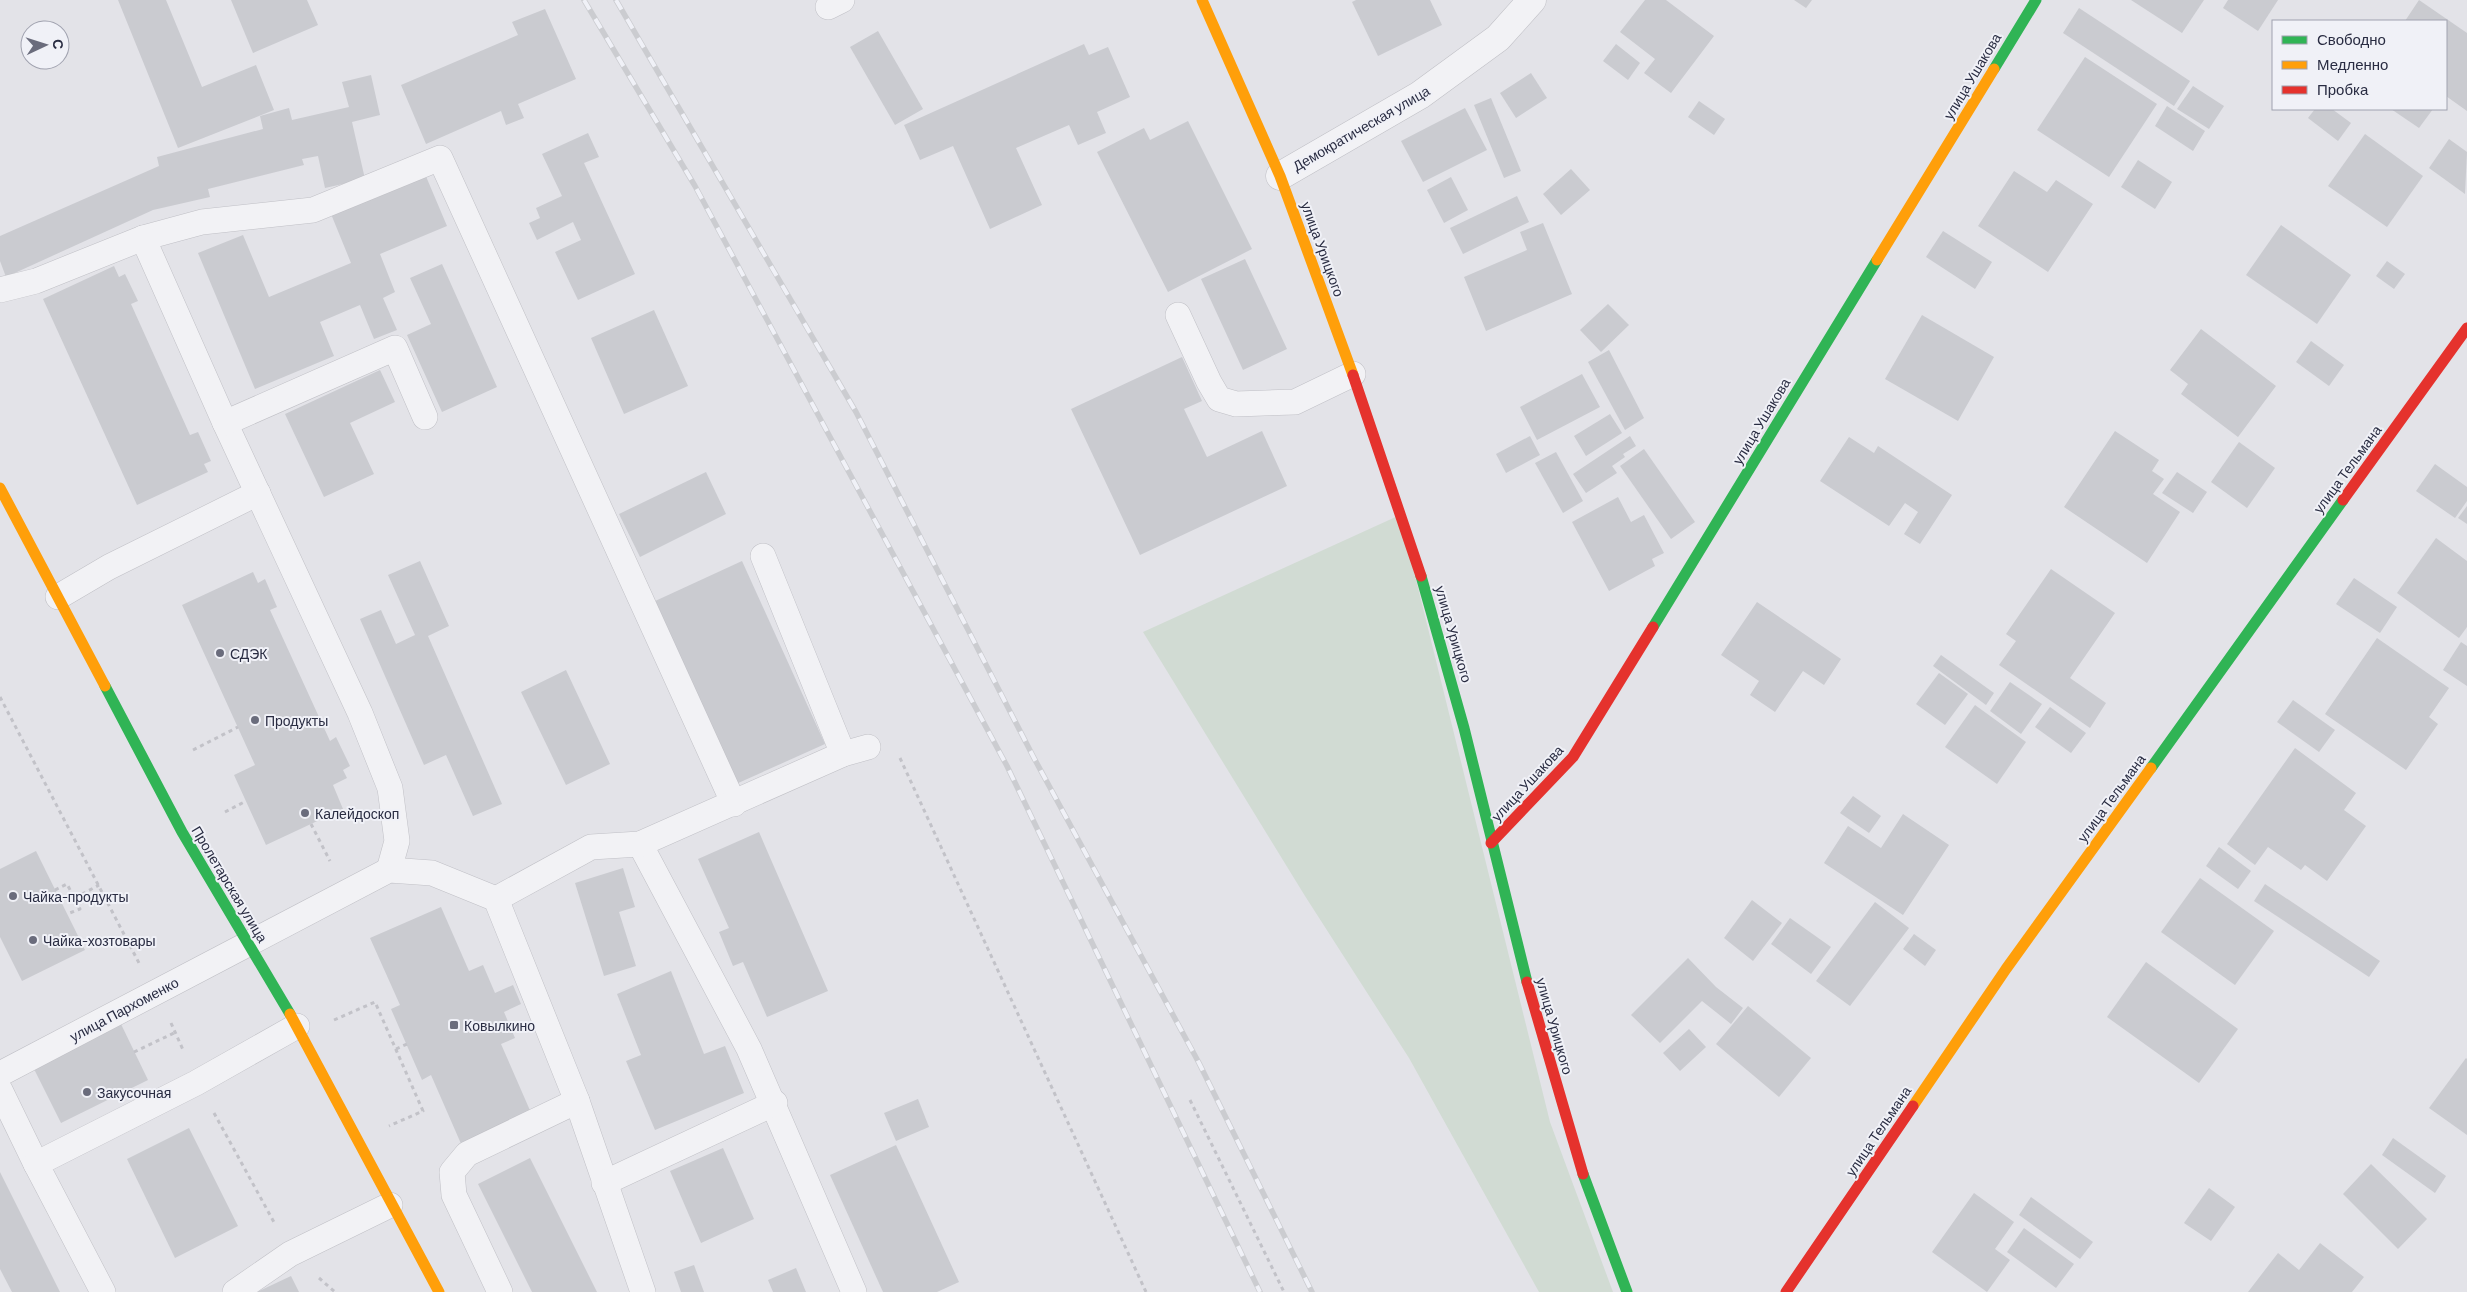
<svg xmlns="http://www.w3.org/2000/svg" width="2467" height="1292" viewBox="0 0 2467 1292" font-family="Barlow,sans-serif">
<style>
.green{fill:#d1dbd3}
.building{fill:#cacbd0}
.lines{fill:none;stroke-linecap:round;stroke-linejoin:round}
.lane-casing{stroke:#c0c0c6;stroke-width:26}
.street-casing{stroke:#c0c0c6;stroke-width:29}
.path{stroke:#c2c2c8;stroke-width:3;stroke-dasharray:4 4;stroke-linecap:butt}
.lane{stroke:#f2f2f5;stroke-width:25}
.street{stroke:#f2f2f5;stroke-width:28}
.fast{stroke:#30b455;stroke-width:11}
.slow{stroke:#ff9f0a;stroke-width:11}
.jam{stroke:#e5322d;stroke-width:11}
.rail-casing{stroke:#cbccd0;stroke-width:5.5}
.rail{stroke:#f0f1f7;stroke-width:4;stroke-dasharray:11;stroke-linecap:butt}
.poi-dot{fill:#6a6c7c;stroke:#f0f1f7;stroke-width:2}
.labels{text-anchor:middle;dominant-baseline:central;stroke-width:4;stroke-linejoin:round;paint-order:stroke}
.street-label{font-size:14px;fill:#292c42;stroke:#f0f1f7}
.poi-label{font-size:14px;fill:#292c42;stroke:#f0f1f7;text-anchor:start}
</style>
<rect width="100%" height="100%" fill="#e3e3e8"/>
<polygon class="green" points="1400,515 1550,1122 1613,1292 1539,1292 1409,1058 1305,896 1143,632"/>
<g class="building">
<polygon points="118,0 166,0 202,87 256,65 274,110 178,148"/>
<polygon points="231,0 307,0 318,25 253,53"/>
<polygon points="1356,0 1430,0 1442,25 1378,56 1352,2"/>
<polygon points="1645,0 1666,0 1714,36 1671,93 1644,73 1655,59 1620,32"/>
<polygon points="1794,0 1812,0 1806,8"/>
<polygon points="2131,0 2204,0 2182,33"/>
<polygon points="2228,0 2278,0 2258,31 2223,8"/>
<polygon points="2419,0 2467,33 2467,111 2446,96 2446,21 2405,21"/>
<polygon points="2079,8 2190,81 2174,106 2063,33"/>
<polygon points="545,9 576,79 518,104 524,118 506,125 501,111 426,144 401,85 518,35 512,22"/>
<polygon points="878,31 923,109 895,125 850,47"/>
<polygon points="1084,44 1089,55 1108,47 1130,97 1097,112 1106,133 1078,145 1069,125 1016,148 1042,205 990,229 953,146 920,160 904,125"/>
<polygon points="1616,44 1640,63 1628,80 1603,61"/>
<polygon points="2085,57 2157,104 2109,177 2037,130"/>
<polygon points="1531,73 1547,98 1516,118 1500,93"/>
<polygon points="371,75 380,115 352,122 365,179 325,188 318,156 302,159 304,165 208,189 210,197 153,210 6,277 0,261 0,236 159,166 157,157 263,129 260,116 289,108 292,120 349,107 342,82"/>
<polygon points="2193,86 2224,106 2209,129 2177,109"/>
<polygon points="1491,98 1521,171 1504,178 1474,105"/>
<polygon points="1699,101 1725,119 1714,135 1688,117"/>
<polygon points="2167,106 2205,131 2193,151 2155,126"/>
<polygon points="1465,108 1487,150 1423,182 1401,141"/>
<polygon points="2315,109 2332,109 2351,123 2338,141 2308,118"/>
<polygon points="2391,109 2433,109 2419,128"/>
<polygon points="1188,121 1252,249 1168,292 1097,152 1144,128 1150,140"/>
<polygon points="588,133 599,157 584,163 635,274 578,300 555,252 581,240 573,222 537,240 529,223 540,218 536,208 562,196 542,154"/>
<polygon points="2365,134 2423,176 2387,227 2328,186"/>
<polygon points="2449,139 2467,152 2465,194 2429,168"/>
<polygon points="2138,160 2172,182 2155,209 2121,187"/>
<polygon points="1571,169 1590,190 1561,215 1543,194"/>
<polygon points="2014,171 2047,192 2056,180 2093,204 2048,272 1978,226"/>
<polygon points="425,174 447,226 380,254 395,292 383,298 397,330 374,339 360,305 320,322 334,356 255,389 198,253 243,235 269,297 351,263 331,214"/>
<polygon points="1451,177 1468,210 1444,223 1427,190"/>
<polygon points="1517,196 1529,222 1463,254 1450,228"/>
<polygon points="1543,223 1572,294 1486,331 1464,277 1527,250 1520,232"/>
<polygon points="2281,225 2351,275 2317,324 2246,275"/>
<polygon points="1943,231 1992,262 1975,289 1926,257"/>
<polygon points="1245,259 1287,349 1243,370 1201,279"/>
<polygon points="2387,261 2405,274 2394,289 2376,276"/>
<polygon points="442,264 497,387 442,412 407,335 431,324 410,278"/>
<polygon points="114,266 119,277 125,274 138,301 131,304 190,435 198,432 211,461 204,464 208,472 137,505 43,299"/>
<polygon points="1608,304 1629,325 1601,352 1580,330"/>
<polygon points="654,310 688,386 624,414 591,338"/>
<polygon points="1922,315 1994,357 1958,421 1885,379"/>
<polygon points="2201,329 2276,386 2238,437 2181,394 2188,384 2170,370"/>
<polygon points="2311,341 2344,365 2329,386 2296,362"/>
<polygon points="1609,350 1644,418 1625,430 1588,362"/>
<polygon points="1182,357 1202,401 1184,409 1207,457 1262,431 1287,486 1140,555 1071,409"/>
<polygon points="380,370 395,402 350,423 374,474 324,497 285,414"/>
<polygon points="1582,374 1600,407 1537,440 1520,407"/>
<polygon points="1610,414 1622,433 1586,456 1574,436"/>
<polygon points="2115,431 2159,460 2152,471 2164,479 2153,494 2180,512 2147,563 2064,507"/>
<polygon points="1530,436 1540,455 1506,473 1496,454"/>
<polygon points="1630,436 1636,446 1623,454 1625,457 1612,466 1617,473 1586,493 1573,474"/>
<polygon points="1849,437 1874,453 1878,446 1952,495 1920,544 1904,534 1918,512 1905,503 1889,526 1820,481"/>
<polygon points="2239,442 2275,468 2247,508 2211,482"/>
<polygon points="1644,449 1695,522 1671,539 1620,466"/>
<polygon points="1556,452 1583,501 1563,513 1535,463"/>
<polygon points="2435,464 2467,487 2467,501 2455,518 2416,491"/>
<polygon points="706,472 726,514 640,557 619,514"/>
<polygon points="2177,472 2207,492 2193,513 2162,493"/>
<polygon points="1618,497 1631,522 1644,515 1664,553 1652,559 1655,566 1609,591 1572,522"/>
<polygon points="2467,506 2467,524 2458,518"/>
<polygon points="2436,538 2467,561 2467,627 2459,638 2397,593"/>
<polygon points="420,561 449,626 428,636 502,804 473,816 446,755 424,765 360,619 381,610 396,644 415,635 388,575"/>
<polygon points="742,561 825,744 736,784 653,602"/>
<polygon points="2051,569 2115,613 2070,678 2106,703 2090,728 1999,665 2016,641 2006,634"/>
<polygon points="253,572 258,583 265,579 277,607 270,610 330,741 336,737 350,766 343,770 347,778 333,785 343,809 266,845 234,775 255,765 182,605"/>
<polygon points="2354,578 2397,607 2380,633 2336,604"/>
<polygon points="1757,602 1841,659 1824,685 1803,671 1775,712 1750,695 1759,681 1721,655"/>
<polygon points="2377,638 2449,688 2429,717 2438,724 2406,770 2325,714"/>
<polygon points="2461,642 2467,646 2467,686 2443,670"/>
<polygon points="1941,655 1994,693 1986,705 1933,666"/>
<polygon points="566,670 610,764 566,785 521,692"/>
<polygon points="1939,673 1968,694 1945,725 1916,704"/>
<polygon points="2010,682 2042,704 2021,734 1990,711"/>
<polygon points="2293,700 2335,730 2319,752 2277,722"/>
<polygon points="1975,705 2026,742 1997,784 1945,747"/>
<polygon points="2050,707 2086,733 2071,753 2035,727"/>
<polygon points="2295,748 2356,793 2344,810 2366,826 2327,881 2305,865 2301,870 2268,847 2255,865 2227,844"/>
<polygon points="1853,796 1881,816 1869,833 1840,813"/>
<polygon points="1903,814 1949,845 1903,915 1824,863 1848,826 1881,848"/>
<polygon points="759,832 828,991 767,1017 743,962 733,966 719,932 729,928 698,859"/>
<polygon points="2219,847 2251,871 2238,889 2206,866"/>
<polygon points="36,851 85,950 22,981 0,937 0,869"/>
<polygon points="623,868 635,907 619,912 636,966 604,976 575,883"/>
<polygon points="2200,878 2274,931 2235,985 2161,932"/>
<polygon points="2265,884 2380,961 2369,977 2254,901"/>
<polygon points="1752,900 1782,923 1753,961 1724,938"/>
<polygon points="1875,902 1909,928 1850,1006 1816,981"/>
<polygon points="441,907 469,971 483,965 495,993 513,985 521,1004 504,1012 515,1038 501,1044 532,1115 462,1146 431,1075 422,1080 391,1009 400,1005 370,938"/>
<polygon points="1790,918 1831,947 1811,974 1771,944"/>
<polygon points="1914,934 1936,950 1925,966 1903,949"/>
<polygon points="1688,958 1716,987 1743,1008 1731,1024 1702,1001 1660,1043 1631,1015"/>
<polygon points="2146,962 2238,1029 2199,1083 2107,1017"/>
<polygon points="671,971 704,1054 725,1046 744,1093 655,1130 626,1061 641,1055 617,994"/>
<polygon points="1748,1006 1811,1058 1779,1097 1716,1044"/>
<polygon points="120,1022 148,1080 61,1123 32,1065"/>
<polygon points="1689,1029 1706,1047 1680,1071 1663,1053"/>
<polygon points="2466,1058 2467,1059 2467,1135 2429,1108"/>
<polygon points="918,1099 929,1127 896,1141 884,1113"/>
<polygon points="189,1128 238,1226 175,1258 127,1159"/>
<polygon points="2393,1138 2446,1176 2435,1193 2382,1155"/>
<polygon points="896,1145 959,1282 937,1292 883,1292 830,1175"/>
<polygon points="723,1148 754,1219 701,1243 670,1171"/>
<polygon points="530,1158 597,1292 532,1292 478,1184"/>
<polygon points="2371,1164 2427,1219 2398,1249 2343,1194"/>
<polygon points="0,1172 60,1292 12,1292 0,1269"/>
<polygon points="2209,1188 2235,1207 2211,1241 2184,1223"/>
<polygon points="1974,1193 2014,1222 1995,1249 2010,1260 1987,1292 1932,1252"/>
<polygon points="2031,1197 2093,1242 2080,1259 2019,1215"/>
<polygon points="2024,1228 2074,1264 2056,1288 2007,1252"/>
<polygon points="2320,1243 2364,1277 2352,1292 2248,1292 2278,1253 2299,1270"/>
<polygon points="694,1265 704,1292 681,1292 674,1272"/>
<polygon points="796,1268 806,1292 773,1292 768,1280"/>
<polygon points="291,1276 299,1292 257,1292"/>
</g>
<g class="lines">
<g class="lane-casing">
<g id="lane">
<polyline points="828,7 842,0"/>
<polyline points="143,238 202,222 313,210 440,158 734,804"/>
<polyline points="0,290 36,281 143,238 225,423 360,713 390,788 397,841 389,870"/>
<polyline points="1178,315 1209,382 1219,399 1236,404 1295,402 1353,374"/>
<polyline points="225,423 395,348 425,417"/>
<polyline points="763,556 843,754"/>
<polyline points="58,597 109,567 258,493"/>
<polyline points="640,844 749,1049 854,1292"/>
<polyline points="496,899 591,847 640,844 843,754 868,747"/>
<polyline points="0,1074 389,870 432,873 496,899 577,1101 643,1292"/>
<polyline points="0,1090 36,1164"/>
<polyline points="604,1183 775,1103"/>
<polyline points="103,1292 36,1164 196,1083 297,1026"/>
<polyline points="235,1292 290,1254 390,1205"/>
<polyline points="500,1292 454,1195 452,1172 467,1154 577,1101"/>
</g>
</g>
<g class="street-casing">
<polyline id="street" points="1280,176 1420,95 1498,38 1532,0"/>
</g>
<g class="path">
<polyline points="0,697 139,963"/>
<polyline points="193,750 238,727"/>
<polyline points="900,758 1146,1292"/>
<polyline points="225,812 246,801"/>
<polyline points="311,824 330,861"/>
<polyline points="55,890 67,884 80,909 67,914"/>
<polyline points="75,898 99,885"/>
<polyline points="334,1020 375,1002 423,1111 389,1126"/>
<polyline points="171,1023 184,1052"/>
<polyline points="396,1049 407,1044"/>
<polyline points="134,1052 176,1032"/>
<polyline points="1190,1100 1284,1292"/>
<polyline points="214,1113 275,1224"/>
<polyline points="319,1278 335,1292"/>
</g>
<use href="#lane" class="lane"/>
<use href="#street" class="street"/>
<g class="fast">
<polyline points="1994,69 2036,0"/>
<polyline points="1421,576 1464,728 1527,982"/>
<polyline points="1653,627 1877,260"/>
<polyline points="105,686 182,832 290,1014"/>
<polyline points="2151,768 2343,500"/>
<polyline points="1583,1174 1627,1292"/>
</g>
<g class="slow">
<polyline points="1202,0 1280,176 1353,375"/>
<polyline points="1877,260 1994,69"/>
<polyline points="0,488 105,686"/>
<polyline points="290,1014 439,1292"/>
<polyline points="1913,1106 2006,969 2151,768"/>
</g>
<g class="jam">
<polyline points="1353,375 1421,576"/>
<polyline points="2343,500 2467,328"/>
<polyline points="1491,843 1573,757 1653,627"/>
<polyline points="1527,982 1583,1174"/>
<polyline points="1786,1292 1913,1106"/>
</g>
<g class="rail-casing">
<g id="rail">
<polyline points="584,0 695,186 1007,766 1260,1292"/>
<polyline points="616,0 856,412 1034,758 1199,1063 1312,1292"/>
</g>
</g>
<use href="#rail" class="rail"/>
</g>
<g class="poi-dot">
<circle cx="220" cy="653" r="5"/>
<circle cx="255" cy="720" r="5"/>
<circle cx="305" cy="813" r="5"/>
<circle cx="13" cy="896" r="5"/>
<circle cx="33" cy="940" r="5"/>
<rect x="449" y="1020" width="10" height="10" rx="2.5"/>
<circle cx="87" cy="1092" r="5"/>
</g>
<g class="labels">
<g class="street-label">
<text transform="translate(1972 76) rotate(-59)">улица Ушакова</text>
<text transform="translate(1361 128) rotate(-30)">Демократическая улица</text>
<text transform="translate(1323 249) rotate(70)">улица Урицкого</text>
<text transform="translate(1761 421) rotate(-59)">улица Ушакова</text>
<text transform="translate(2347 469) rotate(-54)">улица Тельмана</text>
<text transform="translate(1454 634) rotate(74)">улица Урицкого</text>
<text transform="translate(1527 783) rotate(-47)">улица Ушакова</text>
<text transform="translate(2111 798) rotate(-54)">улица Тельмана</text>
<text transform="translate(230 884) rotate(59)">Пролетарская улица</text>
<text transform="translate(124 1009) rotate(-28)">улица Пархоменко</text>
<text transform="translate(1555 1026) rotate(74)">улица Урицкого</text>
<text transform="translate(1878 1131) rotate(-56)">улица Тельмана</text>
</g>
<g class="poi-label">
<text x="230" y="653">СДЭК</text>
<text x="265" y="720">Продукты</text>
<text x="315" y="813">Калейдоскоп</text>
<text x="23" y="896">Чайка-продукты</text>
<text x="43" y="940">Чайка-хозтовары</text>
<text x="464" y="1025">Ковылкино</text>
<text x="97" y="1092">Закусочная</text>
</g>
</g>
<rect x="2272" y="20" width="175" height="90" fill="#f0f1f7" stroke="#a0a2af"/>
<rect x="2282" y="36" width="25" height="8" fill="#30b455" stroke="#a0a2af"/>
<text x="2317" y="45" font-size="15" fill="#292c42">Свободно</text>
<rect x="2282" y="61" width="25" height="8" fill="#ff9f0a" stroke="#a0a2af"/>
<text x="2317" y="70" font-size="15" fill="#292c42">Медленно</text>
<rect x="2282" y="86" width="25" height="8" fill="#e5322d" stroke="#a0a2af"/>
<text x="2317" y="95" font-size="15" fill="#292c42">Пробка</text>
<g transform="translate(45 45) rotate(86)"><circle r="24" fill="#f0f1f7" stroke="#a0a2af"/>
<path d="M0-4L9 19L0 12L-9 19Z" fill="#6a6c7c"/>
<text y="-8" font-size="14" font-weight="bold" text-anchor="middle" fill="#292c42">С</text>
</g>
</svg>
